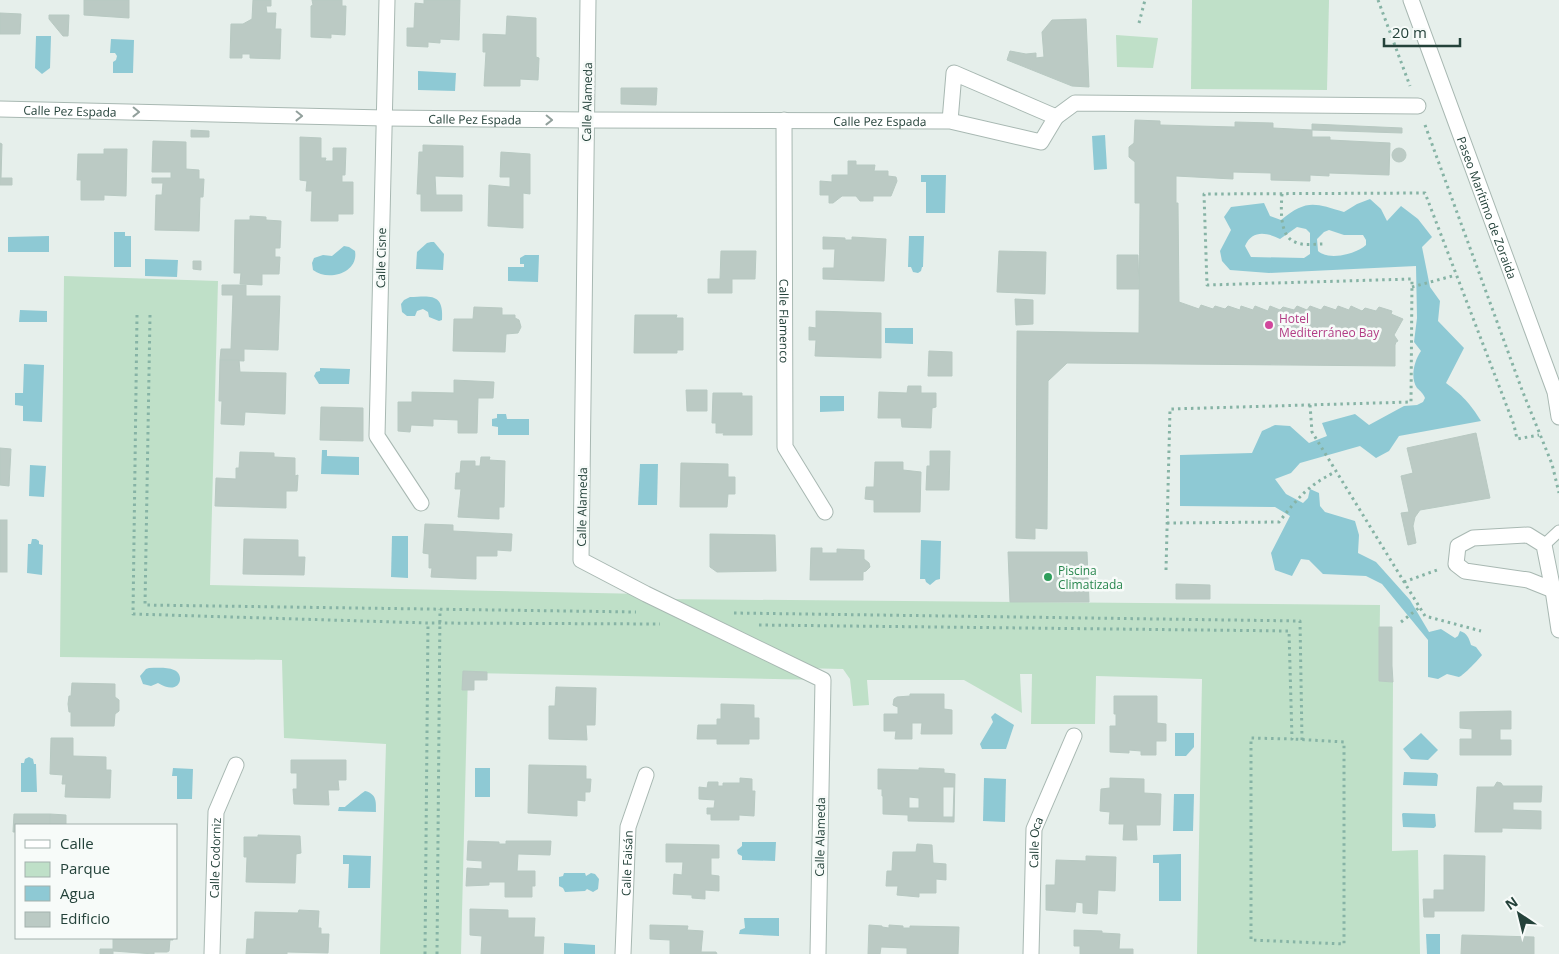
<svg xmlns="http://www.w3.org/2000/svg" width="1559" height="954" viewBox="0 0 1559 954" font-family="'Open Sans',sans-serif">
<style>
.green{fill:#bfe0c8}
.water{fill:#8ec9d4;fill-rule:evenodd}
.building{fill:#bbcac4;stroke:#b8c9c2;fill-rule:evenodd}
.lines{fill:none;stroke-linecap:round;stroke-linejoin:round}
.service-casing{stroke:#a8b8b2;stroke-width:13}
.pedestrian-casing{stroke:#a8b8b2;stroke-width:17}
.minor-casing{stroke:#a8b8b2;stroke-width:17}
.path{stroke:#86b3a5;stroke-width:3;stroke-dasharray:2.5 4;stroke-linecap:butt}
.service{stroke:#fff;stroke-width:11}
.pedestrian{stroke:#fff;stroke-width:15}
.minor{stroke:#fff;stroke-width:15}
.oneway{stroke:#92a09c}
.hotel-dot{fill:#d1479c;stroke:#f7fbf9;stroke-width:2}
.leisure-dot{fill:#2e9e5b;stroke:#f7fbf9;stroke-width:2}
.labels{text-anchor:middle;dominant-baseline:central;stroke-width:5;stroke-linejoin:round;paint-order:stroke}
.street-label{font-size:12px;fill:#24423a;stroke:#f7fbf9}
.hotel-label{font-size:12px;fill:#b23c85;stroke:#f7fbf9;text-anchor:start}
.leisure-label{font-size:12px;fill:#27864d;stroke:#f7fbf9;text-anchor:start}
</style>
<rect width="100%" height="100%" fill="#e6efeb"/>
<g class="green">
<polygon points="1192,0 1329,0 1327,90 1191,89"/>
<polygon points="1116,35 1158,38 1153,68 1117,67"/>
<polygon points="64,276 218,281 210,585 646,594 657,599 1380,605 1379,681 1393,682 1392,851 1418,850 1420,954 1197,954 1202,679 1096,676 1095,724 1031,724 1032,674 1020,674 1022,713 964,680 867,680 869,705 853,706 850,679 843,669 799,668 823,680 468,673 461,954 380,954 386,744 284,738 282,660 60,657"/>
</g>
<g class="water">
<polygon points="36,36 51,36 50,68 42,74 35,68"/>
<polygon points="111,39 134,40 133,73 113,73 113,62 116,60 117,56 115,53 110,53"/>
<polygon points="418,71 456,73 455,91 418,90"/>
<polygon points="1105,135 1107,169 1094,170 1092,136"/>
<polygon points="921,175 946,175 945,213 926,213 926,182 921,182"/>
<path d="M1370,199L1381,209L1387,221L1401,206L1418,219L1432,237L1422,247L1430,287L1440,301L1438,321L1464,348L1446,383C1462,395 1470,403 1481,421L1399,436L1389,451L1376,458L1360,446L1300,463L1291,473L1275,479L1286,494L1303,503L1308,498L1310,489L1319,493L1320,506L1325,512L1355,521L1359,535L1358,553L1376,562L1410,600L1429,632L1441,629L1455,638L1458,636L1460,631C1467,633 1469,638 1471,645L1476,647L1482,655C1480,658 1463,676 1459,677L1447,674L1438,679L1428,677V640L1382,584L1366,576L1323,574L1309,560L1301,559L1292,576L1275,570L1271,553L1290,516L1275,507L1180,506V455L1252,453L1262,431L1275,425L1290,426L1309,443L1327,436L1322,423L1355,414L1369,425L1404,406L1417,405L1423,402L1425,398C1423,393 1421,392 1417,388C1410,378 1414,361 1421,351L1414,342L1417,318L1416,266L1269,273L1230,270L1222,261L1220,251L1231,230L1224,217L1231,207L1264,203L1270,216L1281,220C1306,199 1315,203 1344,212L1357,204ZM1297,227L1306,229L1310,233V254L1304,258L1251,257L1245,246C1252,230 1266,232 1280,239ZM1329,230L1344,235H1363L1366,240V245C1356,254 1329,261 1318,251L1317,239L1324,232Z"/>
<polygon points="114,232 125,232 125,236 131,236 131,267 114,267"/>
<polygon points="49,236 49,252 8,252 8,237"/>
<polygon points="909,236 924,236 923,267 922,267 921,271 918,273 913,272 911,267 908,267"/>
<polygon points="431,242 434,242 444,254 443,270 416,269 417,252 427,243"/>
<path d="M344,246L349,247L355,251C359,273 328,282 313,270L312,263L314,258L323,255L332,256Z"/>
<polygon points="525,255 539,255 538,282 508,281 508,267 524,267 524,264 520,264 520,258"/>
<polygon points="145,259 178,260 177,277 145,276"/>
<path d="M410,297C431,296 444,293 442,320L439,321L429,317L428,312L423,309L417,311L415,316H407L402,312L401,304L404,300Z"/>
<polygon points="20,310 47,311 47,322 19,322"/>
<polygon points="885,328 913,328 913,344 885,343"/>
<polygon points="24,364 44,365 42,422 23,421 23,406 15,405 15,393 23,393"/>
<polygon points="320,368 350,369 349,384 319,384 314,376 316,372 320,371"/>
<polygon points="820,396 844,396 844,411 820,412"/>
<polygon points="497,414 506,414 507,419 529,419 529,435 498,435 498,427 492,426 492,419 497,418"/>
<polygon points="322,450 327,450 327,456 359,457 359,475 321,474"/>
<polygon points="640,464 658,464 657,505 638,505"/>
<polygon points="30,465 46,466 44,497 29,496"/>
<polygon points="392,536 408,536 408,578 391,577"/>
<polygon points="32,539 36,539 39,541 39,544 43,545 42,575 27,573 28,544 31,544"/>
<polygon points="921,540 941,541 940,579 936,580 930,585 926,582 925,579 920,579"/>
<path d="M149,668C157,668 167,667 174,670C186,675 180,697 158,683L151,686L143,684L140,676L146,669Z"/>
<polygon points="995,713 1014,725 1006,749 982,749 980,744 993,722 991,717"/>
<polygon points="1175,733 1194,733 1194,747 1186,756 1175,756"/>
<polygon points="1421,733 1438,750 1428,760 1411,759 1403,749"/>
<polygon points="29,757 33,759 34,764 36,764 37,792 21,792 21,763 24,763 25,759"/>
<polygon points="173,768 193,769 192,799 177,799 177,776 172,776"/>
<rect x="475" y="768" width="15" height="29"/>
<polygon points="1404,772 1436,773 1438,775 1437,786 1403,785"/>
<polygon points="984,778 1006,779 1005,822 983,821"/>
<path d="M365,791C377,794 376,802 376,812L338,811L339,807H345C347,805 362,793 365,791Z"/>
<polygon points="1174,794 1194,794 1193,831 1173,831"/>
<polygon points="1403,813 1435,814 1436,826 1434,828 1403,827 1402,814"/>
<polygon points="742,842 776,842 775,861 742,860 742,856 738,854 737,850 742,846"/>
<polygon points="1181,854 1181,901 1159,901 1159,863 1153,863 1153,855"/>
<polygon points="343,855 371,856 370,888 348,888 349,864 343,864"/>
<polygon points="564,873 585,873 586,876 591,873 595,874 599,879 598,889 593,892 587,889 585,891 565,892 563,888 559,886 559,877 563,876"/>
<polygon points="744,918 779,918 779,936 739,934 740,930 745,928"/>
<polygon points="1426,934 1440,934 1440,954 1427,954"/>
<polygon points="564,943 595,945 595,954 564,954"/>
</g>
<g class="building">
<polygon points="84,0 129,0 129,18 84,15"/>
<polygon points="253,0 271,0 271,6 266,6 267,13 276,13 275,29 281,29 280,59 250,58 250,54 242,54 242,58 230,58 231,24 243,24 252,19"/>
<polygon points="312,0 342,0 342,6 346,6 345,35 331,34 331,38 311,37 311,6 313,5"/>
<polygon points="424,0 460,0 459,40 440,39 440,43 428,42 428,47 407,46 407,28 414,28 415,3 424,4"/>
<polygon points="0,13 21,14 20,34 0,34"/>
<polygon points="49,15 69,15 68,36 63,36 49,19"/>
<polygon points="507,16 536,18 536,57 539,58 538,80 520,79 520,86 484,86 486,52 483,52 483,34 506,35"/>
<polygon points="1086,19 1089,87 1072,86 1007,60 1010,51 1026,54 1036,53 1036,58 1044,57 1042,32 1052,20"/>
<polygon points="621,88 657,88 656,105 621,104"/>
<polygon points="1135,120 1160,121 1160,125 1235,127 1235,122 1273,123 1273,128 1312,130 1312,137 1330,137 1330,140 1390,143 1389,175 1329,173 1329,176 1310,175 1310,181 1271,180 1271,173 1233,172 1233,179 1176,176 1176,203 1178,203 1179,302 1199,309 1201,305 1213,309 1215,306 1225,309 1228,306 1240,310 1241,306 1253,310 1255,306 1268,311 1270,306 1280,310 1283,307 1294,310 1297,306 1307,310 1310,306 1321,310 1324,306 1336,310 1338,306 1349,310 1351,306 1362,311 1365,308 1376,311 1379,307 1392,311 1391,314 1403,319 1394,335 1398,341 1396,342 1395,345 1395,366 1067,363 1048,381 1047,529 1035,528 1035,539 1016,538 1017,331 1139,333 1140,203 1135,203 1135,162 1129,157 1129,147 1134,143"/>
<polygon points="1312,124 1402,128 1402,133 1312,130"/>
<polygon points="191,130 209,131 209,137 191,137"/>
<polygon points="300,137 321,138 321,158 326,158 325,161 333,161 333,148 346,148 345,175 342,175 342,182 353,182 353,214 338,214 338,221 311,221 312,191 306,191 307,181 300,180"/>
<polygon points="153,141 186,142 186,169 199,170 199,179 204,179 203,197 200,197 199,231 155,230 156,195 162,195 163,183 152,183 152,178 171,178 171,172 152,172"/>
<polygon points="0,143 2,144 1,178 12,178 12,185 0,185"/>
<polygon points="423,145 463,146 463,177 435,176 436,195 462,195 462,211 421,211 421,194 417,194 419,152 423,152"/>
<circle cx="1399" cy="155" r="7"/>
<polygon points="104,149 127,149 126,196 104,195 104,200 81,200 81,180 77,180 78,154 104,154"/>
<polygon points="501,152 530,154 530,194 523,193 523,228 488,226 489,185 510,187 510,177 500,177"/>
<polygon points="848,161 856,161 856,165 875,165 874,171 888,171 888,176 896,177 897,181 891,196 873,196 873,201 860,201 856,196 842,196 833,203 829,203 829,195 820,195 820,181 832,182 832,175 848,175"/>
<polygon points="250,216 266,217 266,220 281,221 280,248 275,248 275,257 280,257 279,274 262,274 262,285 240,284 241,273 234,273 235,220 250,220"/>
<polygon points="823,237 845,238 845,240 852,240 852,237 886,239 884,281 823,279 823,268 834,268 835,249 823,249"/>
<polygon points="721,251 756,251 755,279 732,279 732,293 708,293 708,279 720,279"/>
<polygon points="999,251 1046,252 1045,294 997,292"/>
<polygon points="1117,255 1138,255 1139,289 1117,289"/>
<polygon points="193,261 201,261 201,270 193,269"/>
<polygon points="222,285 246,285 246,296 280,296 278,350 244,349 244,361 220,360 221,349 231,349 233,295 222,295"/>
<polygon points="1015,299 1033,300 1033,324 1016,325"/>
<polygon points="474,307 502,308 502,315 515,315 515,318 519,320 521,327 518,333 506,334 505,352 453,351 454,319 473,319"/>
<polygon points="816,311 881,313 881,358 815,356 816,340 809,340 809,327 816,328"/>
<polygon points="635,315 677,315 676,318 683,318 683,350 677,350 677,353 634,353"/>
<polygon points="929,351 952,352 952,376 928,376"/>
<polygon points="220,360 239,360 240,372 286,373 285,414 245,412 244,425 221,424 222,401 219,401"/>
<polygon points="454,380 494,382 493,398 478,398 477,433 458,433 458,420 433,419 433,426 411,425 410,432 398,431 398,402 412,402 412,392 454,393"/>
<polygon points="908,386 921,386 921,393 936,393 936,407 932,408 931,428 902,427 901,418 878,418 879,392 907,393"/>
<polygon points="686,390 707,390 707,411 687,411"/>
<polygon points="713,393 742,393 742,396 752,396 752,435 723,435 724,433 716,433 716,423 712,423"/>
<polygon points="321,407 363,408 363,441 320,440"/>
<polygon points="1476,433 1490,498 1420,510 1415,517 1413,526 1416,543 1408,545 1401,513 1409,512 1401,476 1413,473 1407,448"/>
<polygon points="0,448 11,449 9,486 0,485"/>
<polygon points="930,451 950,451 949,490 926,490 927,466 930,466"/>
<polygon points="240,452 274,453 274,457 295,458 295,476 298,475 297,491 286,491 286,508 215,506 216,478 236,479 236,468 239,468"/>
<polygon points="481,457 490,457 489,460 505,461 504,507 499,507 499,519 458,517 461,489 455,489 456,473 460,473 461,461 475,461 475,466 480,466"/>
<polygon points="875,462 903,462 903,470 921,472 920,512 874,512 874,500 865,499 866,487 874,487"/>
<polygon points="681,463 728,464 728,477 735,477 735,494 728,494 727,507 680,507"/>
<rect x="0" y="520" width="7" height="52"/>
<polygon points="425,524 453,525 453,531 512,534 511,551 497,550 497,556 476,556 476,579 431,577 432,568 429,568 429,554 423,553"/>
<polygon points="710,534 775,535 776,571 717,572 710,567"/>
<polygon points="244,539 298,540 298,557 305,557 304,575 243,574"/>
<polygon points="811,548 822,548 822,553 837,553 837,549 864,550 864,559 869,563 870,567 866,571 863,572 863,580 810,580"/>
<polygon points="1008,552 1087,552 1089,602 1010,602"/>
<polygon points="1176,584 1210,585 1210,599 1176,599"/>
<polygon points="1379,627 1392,627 1392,666 1393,682 1379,681"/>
<polygon points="463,671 487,672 487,680 474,680 474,690 462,690"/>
<polygon points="72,683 115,684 115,697 119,700 119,711 115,714 114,726 71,726 71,712 69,712 68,704 69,696 71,696"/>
<polygon points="556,687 596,688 595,725 586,725 587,740 549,739 549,706 555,706"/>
<polygon points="910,694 944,694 944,709 952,710 952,734 921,734 922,723 912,723 912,739 895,739 896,731 884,731 884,714 898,714 898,707 893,705 894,699 897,697 910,696"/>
<polygon points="1114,696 1157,696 1157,723 1166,724 1166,741 1156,741 1156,755 1141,755 1141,751 1129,750 1129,753 1110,752 1110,726 1116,726 1116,714 1114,714"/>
<polygon points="721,704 754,705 754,718 759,718 759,739 749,739 749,744 717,744 717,739 697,739 698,725 717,725 717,719 721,719"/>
<polygon points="1511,711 1511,729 1500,729 1500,740 1511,740 1511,755 1460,755 1460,739 1472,739 1472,729 1460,728 1460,712"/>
<polygon points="51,738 73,738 73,756 106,757 106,770 111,770 110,798 65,797 66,784 62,784 63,775 50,774"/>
<polygon points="291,760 346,760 346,780 338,780 339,790 328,790 329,805 294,804 293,789 297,789 297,773 291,773"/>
<polygon points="529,765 586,766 586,779 591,779 590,792 585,792 585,801 577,800 577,816 528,813"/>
<path d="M919,768L944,769V773L955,774L954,822L908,821V815L883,814V796H882V789H878V769L919,770ZM943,787H954L953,817H943ZM909,797L919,798V808H909Z"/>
<polygon points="740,778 752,779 752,791 755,791 754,816 739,815 739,820 711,820 711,814 707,814 707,808 714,808 715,800 699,799 699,787 707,788 708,782 718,782 718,786 723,786 723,783 740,783"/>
<polygon points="1110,778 1144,779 1144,793 1161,794 1160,825 1136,825 1137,840 1123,840 1124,824 1109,824 1110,812 1100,811 1101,789 1110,788"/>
<polygon points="1497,782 1501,783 1503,786 1542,786 1541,802 1513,802 1513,810 1541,811 1541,829 1502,828 1502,832 1475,832 1477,787 1494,787"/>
<polygon points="14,814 50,814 50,825 16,825 16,832 13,832"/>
<polygon points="50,814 66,815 66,825 50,825"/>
<polygon points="258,835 300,836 301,853 296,854 295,883 246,882 247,857 244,857 244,837 258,837"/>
<polygon points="468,841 499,842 499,844 506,844 506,841 551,841 550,855 518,854 517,871 535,871 535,886 532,886 532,897 505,897 505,882 489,882 489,885 466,886 467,868 482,869 482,861 467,860"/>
<polygon points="666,844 719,845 719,858 711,858 711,875 719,876 719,891 705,890 705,899 692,898 692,895 673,894 674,874 682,875 683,862 666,862"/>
<polygon points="917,844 932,845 933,863 946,864 946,880 936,879 936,893 919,893 919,897 897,895 898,886 886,886 887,871 892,871 893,852 916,852"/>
<polygon points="1444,855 1485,856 1484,911 1434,911 1434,917 1424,917 1423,899 1434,899 1434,890 1444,890"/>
<polygon points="1086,856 1116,857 1115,891 1098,890 1097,914 1083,913 1083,903 1076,902 1075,912 1046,910 1046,885 1055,885 1056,860 1086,861"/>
<polygon points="470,909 508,910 508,918 535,918 534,937 544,937 543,954 481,954 482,936 470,935"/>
<polygon points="299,910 319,911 318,928 321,928 321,934 329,934 328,953 287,952 287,954 246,954 247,939 254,939 255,912 298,913"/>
<polygon points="650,925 688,926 687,930 703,931 701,952 716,952 717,954 670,954 670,940 650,939"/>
<polygon points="869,925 882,926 882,927 889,928 889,925 903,926 903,928 910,928 910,926 959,927 958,954 907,954 907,948 881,947 880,954 868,954"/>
<polygon points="1074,930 1102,931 1102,933 1120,934 1119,949 1133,949 1133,954 1080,954 1080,946 1074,946"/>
<polygon points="1462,935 1534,937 1534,954 1461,954"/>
<polygon points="113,938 173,938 173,940 170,940 169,951 167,952 154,952 154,954 113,951 113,954 100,954 100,949 113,949"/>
</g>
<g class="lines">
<g class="service-casing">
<polyline id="service" points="1544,545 1559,531"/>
</g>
<g class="pedestrian-casing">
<g id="pedestrian">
<path id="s1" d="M1411,0L1555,392L1559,417"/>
<polyline points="1056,117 1075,103 1418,106"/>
</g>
</g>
<g class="minor-casing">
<g id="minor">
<polyline points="387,0 377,436 421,503"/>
<polyline points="588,0 581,560 646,594 823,680 818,954"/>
<path id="s2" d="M0,109L385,118L587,120L950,121L1041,142L1056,117L954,73L950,121"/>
<path id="s3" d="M784,120L785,447L825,512"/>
<polygon points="1528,535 1544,545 1553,590 1528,580 1465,571 1456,564 1458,546 1473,538"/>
<polyline points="1553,590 1559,630"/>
<path id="s4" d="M212,954L216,812L236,765"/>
<path id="s5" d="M623,954L628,827L646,775"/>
<path id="s6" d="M1031,954L1034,829L1074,736"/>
</g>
</g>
<g class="path">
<polyline points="1378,0 1410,86"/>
<polyline points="1139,23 1145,0"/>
<polyline points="1425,125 1522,390 1552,464 1559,493"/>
<path d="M1282,194C1281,208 1279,236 1295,242C1303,246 1314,244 1323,244"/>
<polyline points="1412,287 1456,275"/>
<polyline points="137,315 133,614 428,623 660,624"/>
<polyline points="150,315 145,605 636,612"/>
<polyline points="1310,405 1312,432 1425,616 1481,631"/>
<path d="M1167,523L1279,522C1298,498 1307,486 1335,472"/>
<polyline points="1166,570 1170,409 1411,402 1412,279 1207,285 1204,194 1425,193 1514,425 1517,439 1539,435"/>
<polyline points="1404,582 1437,570"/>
<polyline points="734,613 1300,621 1302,740"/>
<polyline points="1401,622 1420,607"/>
<polyline points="759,625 1289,631 1292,739 1251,738 1251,940 1344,944 1344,742 1292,739"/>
<polyline points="425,954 428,623"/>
<polyline points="437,954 440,609"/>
</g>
<use href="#service" class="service"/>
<use href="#pedestrian" class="pedestrian"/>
<use href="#minor" class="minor"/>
</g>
<defs><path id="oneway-chevron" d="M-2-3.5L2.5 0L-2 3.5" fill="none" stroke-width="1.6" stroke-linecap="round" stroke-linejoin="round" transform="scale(1.25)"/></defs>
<g class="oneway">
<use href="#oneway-chevron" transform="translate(136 112) rotate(1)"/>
<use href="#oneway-chevron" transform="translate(299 116) rotate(1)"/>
<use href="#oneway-chevron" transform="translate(549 120) rotate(1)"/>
</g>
<circle class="hotel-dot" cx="1269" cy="325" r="5"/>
<circle class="leisure-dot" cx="1048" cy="577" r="5"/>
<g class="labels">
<g class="street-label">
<text transform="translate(587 102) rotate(-89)">Calle Alameda</text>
<text stroke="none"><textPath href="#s2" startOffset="70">Calle Pez Espada</textPath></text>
<text stroke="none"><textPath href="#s2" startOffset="475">Calle Pez Espada</textPath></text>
<text stroke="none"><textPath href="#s2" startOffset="880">Calle Pez Espada</textPath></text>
<text stroke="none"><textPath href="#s1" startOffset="221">Paseo Marítimo de Zoraida</textPath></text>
<text transform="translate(381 258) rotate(-89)">Calle Cisne</text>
<text stroke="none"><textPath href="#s3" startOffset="201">Calle Flamenco</textPath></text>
<text transform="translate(582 507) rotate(-89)">Calle Alameda</text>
<text transform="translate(820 837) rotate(-89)">Calle Alameda</text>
<text stroke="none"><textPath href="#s6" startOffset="112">Calle Oca</textPath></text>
<text stroke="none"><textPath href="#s4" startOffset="96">Calle Codorniz</textPath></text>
<text stroke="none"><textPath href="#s5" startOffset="91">Calle Faisán</textPath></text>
</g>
<g class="hotel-label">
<text x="1279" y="318">Hotel<tspan x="1279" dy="14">Mediterráneo Bay</tspan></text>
</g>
<g class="leisure-label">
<text x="1058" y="570">Piscina<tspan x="1058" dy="14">Climatizada</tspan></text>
</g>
</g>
<rect x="15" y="824" width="162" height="115" fill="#f7fbf9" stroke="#a3b1ad"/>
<rect x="25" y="840" width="25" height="8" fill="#ffffff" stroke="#a3b1ad"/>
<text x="60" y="849" font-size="15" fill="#24423a">Calle</text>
<rect x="25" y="862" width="25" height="15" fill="#bfe0c8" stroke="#a3b1ad"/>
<text x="60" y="874" font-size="15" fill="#24423a">Parque</text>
<rect x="25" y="886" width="25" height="15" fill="#8ec9d4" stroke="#a3b1ad"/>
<text x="60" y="899" font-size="15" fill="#24423a">Agua</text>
<rect x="25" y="912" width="25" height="15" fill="#bbcac4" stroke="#a3b1ad"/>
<text x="60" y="924" font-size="15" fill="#24423a">Edificio</text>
<g transform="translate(1519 914) rotate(325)" stroke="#f7fbf9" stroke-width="4" paint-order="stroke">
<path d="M0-4L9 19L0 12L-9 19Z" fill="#24423a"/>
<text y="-8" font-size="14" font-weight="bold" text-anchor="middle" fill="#24423a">N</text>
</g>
<path d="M1384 38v8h76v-8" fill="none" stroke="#24423a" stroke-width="2.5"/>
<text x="1392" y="38" font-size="15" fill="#24423a" stroke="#f7fbf9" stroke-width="4" paint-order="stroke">20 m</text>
</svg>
